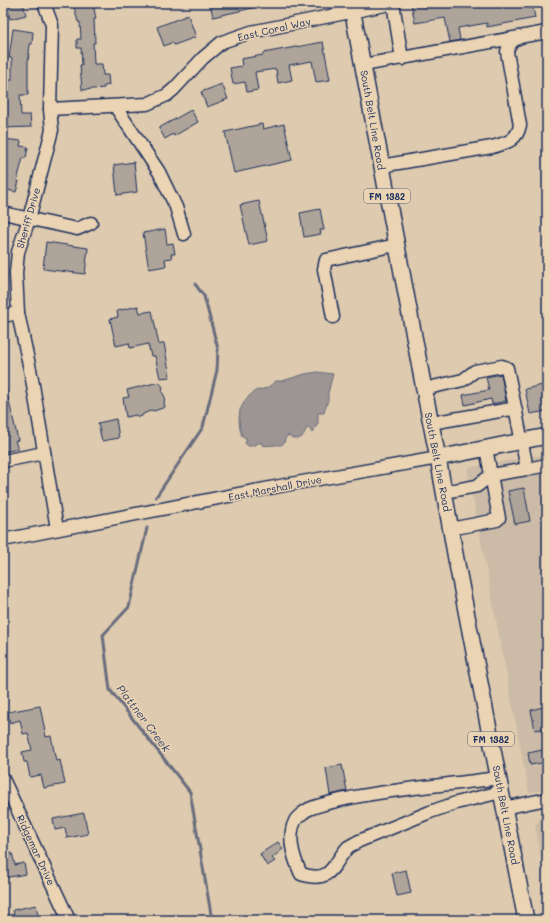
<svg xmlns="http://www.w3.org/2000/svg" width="550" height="923" viewBox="0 0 550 923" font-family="Mali,sans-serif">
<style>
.built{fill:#ccbca7}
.water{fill:#9c9593;stroke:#686c7e}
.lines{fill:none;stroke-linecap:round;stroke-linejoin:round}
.stream{stroke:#686c7e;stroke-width:3}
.building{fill:#aea49a;stroke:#1b2f5e}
.minor-casing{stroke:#1b2f5e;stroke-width:15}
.major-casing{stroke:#1b2f5e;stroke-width:18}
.minor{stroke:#ebd4b3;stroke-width:12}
.major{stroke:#ebd4b3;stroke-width:15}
.labels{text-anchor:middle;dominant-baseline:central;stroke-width:3;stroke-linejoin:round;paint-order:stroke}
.shield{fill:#ebd4b3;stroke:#596078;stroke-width:1}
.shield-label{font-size:9px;font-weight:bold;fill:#1b2f5e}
.street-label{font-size:10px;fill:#1b2f5e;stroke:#ebd4b3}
.water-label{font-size:11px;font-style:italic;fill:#354369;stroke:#ebd4b3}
</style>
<rect width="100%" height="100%" fill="#decaae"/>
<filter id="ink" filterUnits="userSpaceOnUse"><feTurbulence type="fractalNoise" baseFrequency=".025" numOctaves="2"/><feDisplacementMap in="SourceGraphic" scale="8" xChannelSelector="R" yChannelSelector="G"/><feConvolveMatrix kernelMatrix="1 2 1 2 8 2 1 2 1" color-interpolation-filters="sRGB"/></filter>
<g filter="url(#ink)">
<g class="built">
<polygon points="547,454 547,789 529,793 467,468"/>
<polygon points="543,812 547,812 547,890 535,826"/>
</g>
<path class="water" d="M317,372L333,374L328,393V400L324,413H318V423L312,433L310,429L307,428L302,437L298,439L292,438L288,435L285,439L284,443L281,445C274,444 269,447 262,445L261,442L252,446H248L245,443L247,439L242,436L240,429L239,420L240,410L246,399L255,391L267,388L276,381H282L305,374Z"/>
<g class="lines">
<g class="stream">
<polyline points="156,497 203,427 217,370 218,349 204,296 195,284"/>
<polyline points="147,528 129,607 103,635 110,690 190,792 212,920"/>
</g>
</g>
<g class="building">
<polygon points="6,3 23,3 26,15 10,19"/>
<polygon points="73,3 93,3 96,19 94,19 95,43 93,43 94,64 102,64 103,75 108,75 109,85 104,86 104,88 82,90 80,65 82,65 81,48 77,48 77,39 81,39 80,22 78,22"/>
<polygon points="210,3 261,3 261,6 213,17"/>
<polygon points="411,3 532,3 535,18 487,27 487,23 458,28 460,40 450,42 445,18 415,23"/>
<polygon points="188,15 196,37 174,45 173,42 164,46 157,27"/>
<polygon points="13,29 33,32 32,44 30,44 28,62 28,95 20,95 21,115 30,115 31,127 3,128 3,80 12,80 12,58 9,58"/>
<polygon points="323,42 330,80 316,82 312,61 289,65 292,80 278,83 276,69 255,72 258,90 247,92 245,82 233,84 230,68 242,66 241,59 263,55 263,53"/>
<polygon points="222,84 228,99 207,107 201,92"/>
<polygon points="191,110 198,122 174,136 173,134 165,139 159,128"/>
<polygon points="262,124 263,129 284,124 292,160 234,173 225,132"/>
<polygon points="3,139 21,141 20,146 28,147 26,158 23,158 17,181 19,181 16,192 3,189"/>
<polygon points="134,162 137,192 117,195 114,165"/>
<polygon points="259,201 268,241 249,245 240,205"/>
<polygon points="320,209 324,230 320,230 321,234 304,237 300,213"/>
<polygon points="165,229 167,244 173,243 175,254 171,254 172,258 165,259 166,266 149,269 143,233"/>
<polygon points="46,242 88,248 85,274 43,269"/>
<polygon points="138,306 140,313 152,311 159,345 164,343 170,377 160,378 155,356 151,356 148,344 130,348 129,343 116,346 110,319 118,317 117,311"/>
<polygon points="501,374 506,401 492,404 491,399 465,405 463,395 489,390 486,377"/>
<polygon points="159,382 163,387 162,392 165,397 164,403 165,407 154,411 152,410 143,414 142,416 138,417 136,415 126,417 123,398 129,397 127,390"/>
<polygon points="547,384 547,411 530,414 525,389"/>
<polygon points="3,389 6,389 16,431 18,440 15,441 18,449 3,452"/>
<polygon points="116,419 119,438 102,441 98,423"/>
<polygon points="524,488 530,521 515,524 508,491"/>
<polygon points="40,706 46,737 51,736 56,761 60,760 65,784 44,788 41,775 30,777 27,762 24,762 22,752 32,750 28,733 23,734 20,720 10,723 8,712"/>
<polygon points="543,707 544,711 547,710 547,728 535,730 531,710"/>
<polygon points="547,749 547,762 530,765 528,753"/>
<polygon points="342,765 347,791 330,795 326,768"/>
<polygon points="84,813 88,834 67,838 65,828 55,830 53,819"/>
<polygon points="278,842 283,849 272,858 275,861 267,866 260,854"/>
<polygon points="12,853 15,865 24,863 26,874 3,878 3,854"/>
<polygon points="406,870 411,893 397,896 392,873"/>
<polygon points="36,905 39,920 15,920 13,910"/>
</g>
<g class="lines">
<g class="minor-casing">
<g id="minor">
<polyline points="44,3 52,25 50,109 52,130 29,219 18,252 16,273 18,313 32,379 57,529"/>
<polyline points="393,3 402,59"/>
<polyline points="363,65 547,32"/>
<polyline points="115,106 159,172 176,207 184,234"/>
<polyline points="50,109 147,104 167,95 174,89 203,58 222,42 251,32 385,5 387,3"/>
<path d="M381,166L492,147C506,143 517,141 520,125L507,52C508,44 513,40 520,37"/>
<polyline points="3,213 77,229 91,223"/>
<polyline points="3,316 18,313"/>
<polyline points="333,317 324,269 326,260 396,245"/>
<polyline points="424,389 463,380 475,371 502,366 507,368 516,412"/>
<polyline points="431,423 511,409 516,412 527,469 547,465"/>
<polyline points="486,448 491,475 527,469"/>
<polyline points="3,461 44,453"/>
<polyline points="444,492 477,486 491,475"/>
<polyline points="450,529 497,520 499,518 491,475"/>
<polyline points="3,540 285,485 438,458"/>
<path d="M498,778C449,785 399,788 350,798C337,801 321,804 309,809C305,811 297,817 295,821C287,837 294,859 301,874C332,884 332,865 348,847C351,845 356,843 359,841L430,812L456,803L501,792"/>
<polyline points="3,779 69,920"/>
<polyline points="504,808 547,799"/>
</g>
</g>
<g class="major-casing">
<g id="major">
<polyline points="351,3 424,389 438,458 456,559 526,920"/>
<polyline points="438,458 547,436"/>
</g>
</g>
<use href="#minor" class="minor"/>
<use href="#major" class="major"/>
</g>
</g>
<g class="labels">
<g class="shield">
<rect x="364" y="189" width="46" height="14" rx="3"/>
<rect x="468" y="732" width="46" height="14" rx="3"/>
</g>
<g class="shield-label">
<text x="387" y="196">FM 1382</text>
<text x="491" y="739">FM 1382</text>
</g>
<g class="street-label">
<text transform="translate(274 29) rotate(-13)">East Coral Way</text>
<text transform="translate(373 120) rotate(80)">South Belt Line Road</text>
<text transform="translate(28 218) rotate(-74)">Sheriff Drive</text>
<text transform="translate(438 462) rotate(79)">South Belt Line Road</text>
<text transform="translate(275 488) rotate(-11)">East Marshall Drive</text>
<text transform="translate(506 815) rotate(79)">South Belt Line Road</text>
<text transform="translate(36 850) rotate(65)">Ridgemar Drive</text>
</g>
<g class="water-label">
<text transform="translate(144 718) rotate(53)">Plattner Creek</text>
</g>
</g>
<rect width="550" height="923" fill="none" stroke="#ebd4b3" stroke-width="16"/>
<rect x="8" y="8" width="534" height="907" fill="none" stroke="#1b2f5e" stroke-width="1.5" filter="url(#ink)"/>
</svg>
